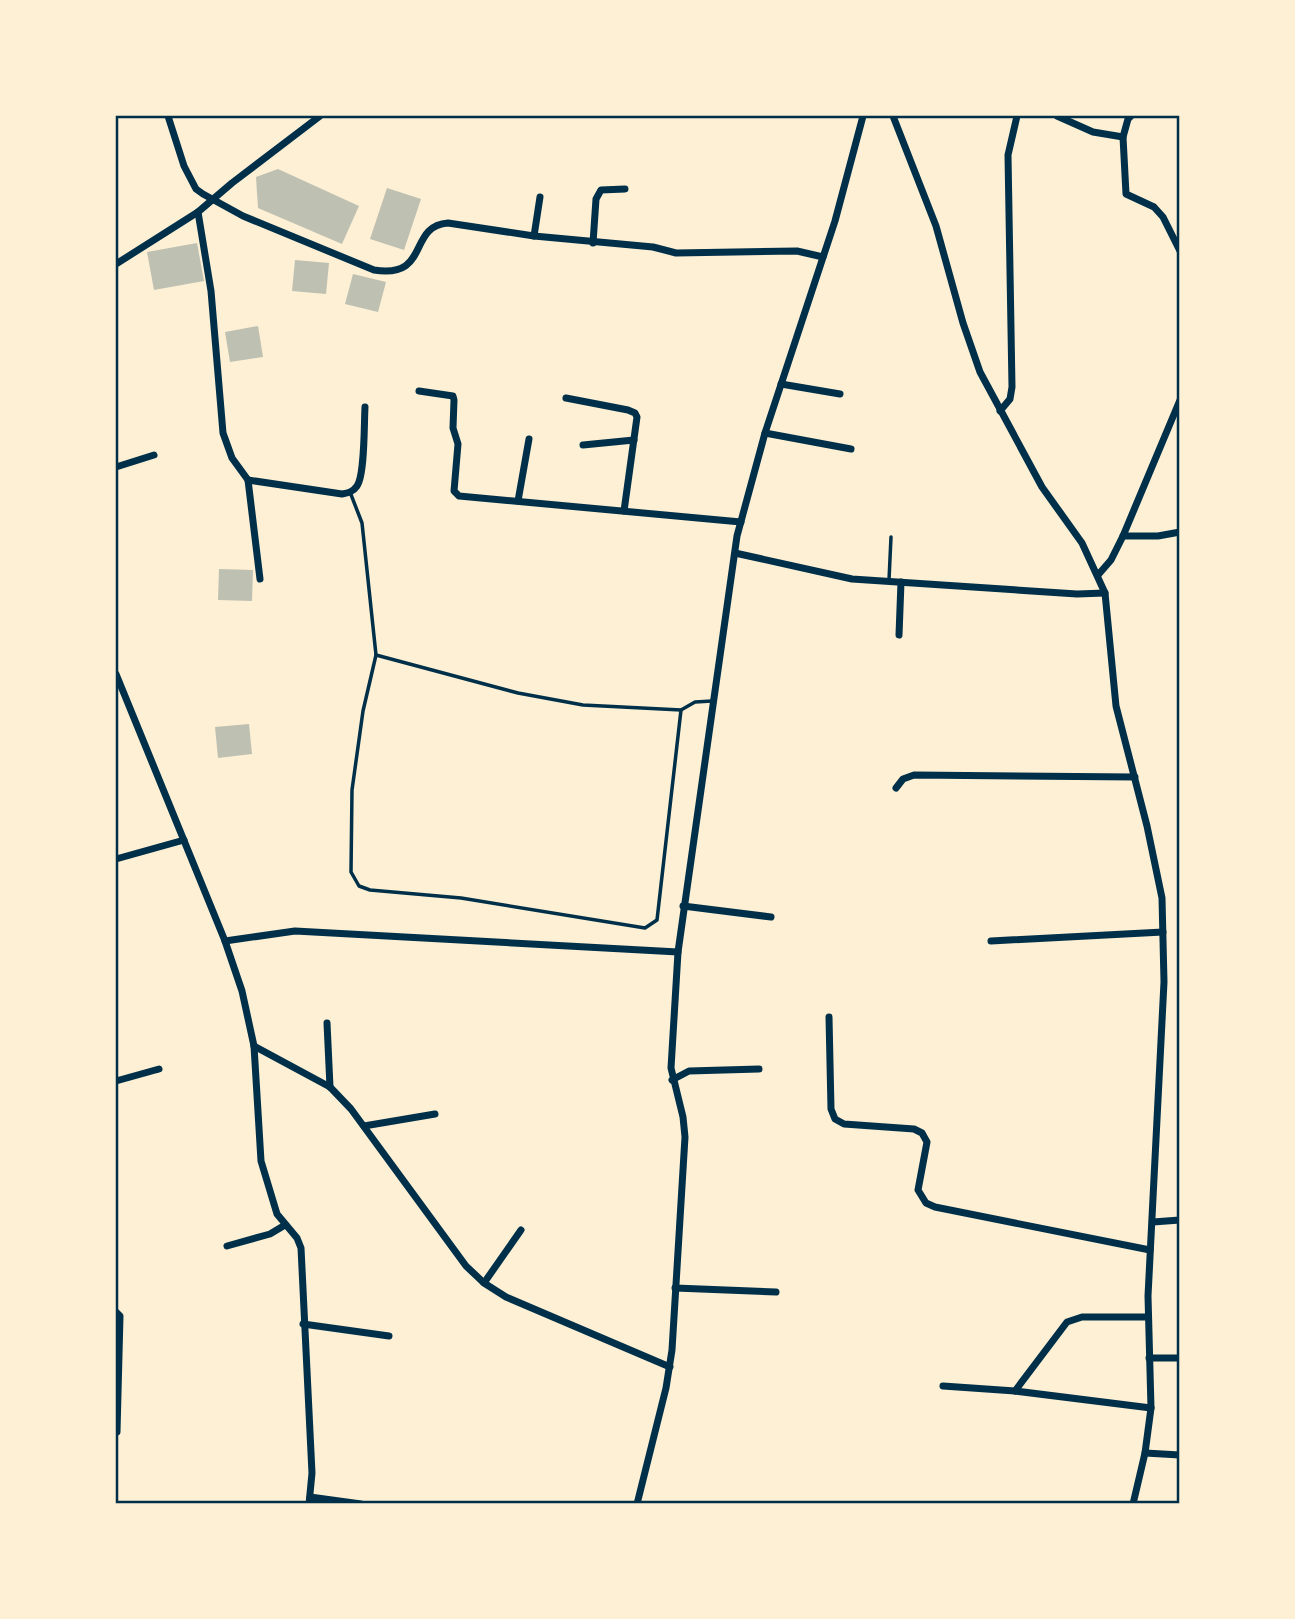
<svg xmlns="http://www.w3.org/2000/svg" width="1295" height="1619" viewBox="0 0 1295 1619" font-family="'DM Sans',sans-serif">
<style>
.building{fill:#bec0b2}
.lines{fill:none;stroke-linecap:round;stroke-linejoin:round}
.service{stroke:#003049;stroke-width:3.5}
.minor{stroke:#003049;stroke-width:7}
.neatline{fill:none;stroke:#003049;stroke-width:2.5}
</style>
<rect width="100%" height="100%" fill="#fdf0d5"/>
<g class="building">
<polygon points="278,169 359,206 342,244 258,208 256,177"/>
<polygon points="387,188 421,199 404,250 370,239"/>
<polygon points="197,243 204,281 154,290 147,252"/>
<polygon points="295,260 329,263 326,294 292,291"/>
<polygon points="353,274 386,282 378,312 345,304"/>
<polygon points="258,326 263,357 230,362 225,332"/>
<polygon points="219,569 253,570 252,601 218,600"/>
<polygon points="249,724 252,754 218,758 215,727"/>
</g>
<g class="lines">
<g class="service">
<polyline points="350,492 362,523 376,655 363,711 352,790 351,872 359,886 370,890 461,898 645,928 657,920 681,710"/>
<polyline points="889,580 891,537"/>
<polyline points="376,655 518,693 583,705 681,710 695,702 712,701"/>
</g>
<g class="minor">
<path d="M168,116L184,166L196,189L203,194L243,216L374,270C431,279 407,226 448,223L534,236L653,247L676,253L797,251L823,257"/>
<polyline points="893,116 936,226 963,323 980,372 1042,487 1082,543 1105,593 1116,706 1147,826 1162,898 1164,982 1148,1296 1151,1408 1145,1453 1133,1504"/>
<polyline points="1057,116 1093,132 1123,137 1128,119 1131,116"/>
<polyline points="1123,137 1126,194 1154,207 1163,217 1180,251"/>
<polyline points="198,212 211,291 223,433 232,458 248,480 260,579"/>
<polyline points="534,236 540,197"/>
<polyline points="593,243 596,199 601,190 625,189"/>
<polyline points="116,264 198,212 232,183 320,116"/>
<polyline points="781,384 840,394"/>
<polyline points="419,391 453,396 454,400 453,428 458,444 454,491 459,496 741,522"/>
<polyline points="566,398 628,410 635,413 637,417 624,511"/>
<polyline points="1000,411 1010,399 1012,387 1008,155 1017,116"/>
<polyline points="765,433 851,449"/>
<polyline points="583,445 634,440"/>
<polyline points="116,467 154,455"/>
<path d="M248,480L342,494C348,493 353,492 357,486C365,475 364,423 365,407"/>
<polyline points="518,501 529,439"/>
<polyline points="1123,536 1158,536 1180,532"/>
<polyline points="735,553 852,579 1077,594 1105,593"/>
<polyline points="1098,575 1111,560 1123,536 1180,400"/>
<polyline points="899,635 901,582"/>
<polyline points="116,674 225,941 242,991 254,1046 261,1161 277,1214 297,1238 301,1248 312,1473 309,1504"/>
<polyline points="896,788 903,779 914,775 1135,777"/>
<polyline points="116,859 184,840"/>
<polyline points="683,906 771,917"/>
<polyline points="225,941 295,931 678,952"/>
<polyline points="991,941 1163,932"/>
<polyline points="829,1017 831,1109 835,1119 844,1124 914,1129 922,1133 927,1142 918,1190 926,1203 935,1207 1150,1250"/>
<polyline points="327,1023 330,1087"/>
<polyline points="254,1046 330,1087 351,1109 466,1266 484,1283 506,1297 670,1367"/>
<polyline points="672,1080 689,1071 759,1069"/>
<polyline points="116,1081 159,1069"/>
<polyline points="364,1126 435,1114"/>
<polyline points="1153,1222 1180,1220"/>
<polyline points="227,1246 270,1234 285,1225"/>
<polyline points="484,1283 521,1230"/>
<polyline points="675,1288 776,1292"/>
<polyline points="116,1312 120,1316 117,1432"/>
<polyline points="303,1324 389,1336"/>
<polyline points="1149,1358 1180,1358"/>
<polyline points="943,1386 1015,1391 1151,1408"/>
<polyline points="1015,1391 1067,1322 1082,1317 1148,1317"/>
<polyline points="1145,1453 1180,1455"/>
<polyline points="310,1497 361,1504"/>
<polyline points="637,1504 666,1388 672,1350 685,1137 683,1117 671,1068 678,952 737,536 765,433 835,221 863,116"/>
</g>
</g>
<rect width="1295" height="1619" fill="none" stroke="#fdf0d5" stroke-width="234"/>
<rect x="117" y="117" width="1061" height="1385" class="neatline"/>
</svg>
